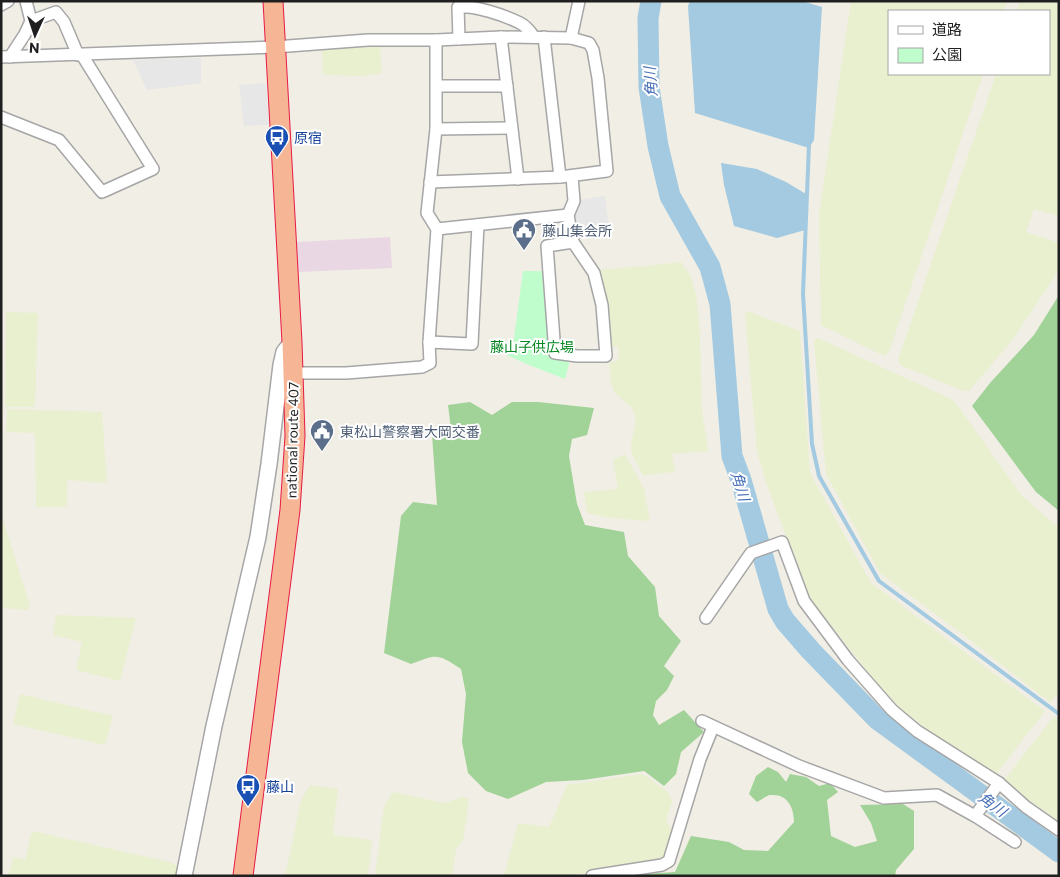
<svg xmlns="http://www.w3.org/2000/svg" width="1060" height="877" viewBox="0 0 1060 877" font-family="Commissioner,'Noto Sans JP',sans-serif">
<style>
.industrial{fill:#ead7e4}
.farmland{fill:#e9f0cf}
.forest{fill:#a1d297}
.park{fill:#c0fdcd}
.parking{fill:#e7e7e7}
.water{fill:#a3cae1}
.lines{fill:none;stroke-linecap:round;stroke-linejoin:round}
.stream{stroke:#a3cae1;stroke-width:4}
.river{stroke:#a3cae1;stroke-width:21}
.minor-casing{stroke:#a6a6a6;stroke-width:14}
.tertiary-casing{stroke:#a6a6a6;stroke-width:18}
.trunk-casing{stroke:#e61a45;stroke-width:21}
.minor{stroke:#fff;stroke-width:11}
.tertiary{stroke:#fff;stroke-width:15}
.trunk{stroke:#f6b594;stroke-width:19}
.labels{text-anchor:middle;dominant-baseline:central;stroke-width:4;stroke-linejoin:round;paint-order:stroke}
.transit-label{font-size:14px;fill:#164399;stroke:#fff;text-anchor:start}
.service-label{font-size:14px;fill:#4e5e75;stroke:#fff;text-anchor:start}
.park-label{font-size:14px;fill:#058621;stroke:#fff}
.street-label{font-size:14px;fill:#1f1f1f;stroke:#fff}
.water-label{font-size:15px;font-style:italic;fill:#456eb6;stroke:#fff}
</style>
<rect width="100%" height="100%" fill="#f1eee5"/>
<polygon class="industrial" points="390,237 392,268 298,272 297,242"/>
<g class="farmland">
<polygon points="851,1 1007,1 1004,11 889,11 889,74 983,74 889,352 884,356 821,325 819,215"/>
<polygon points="1020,1 1059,1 1059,216 1034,209 1026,232 1059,243 1059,270 1011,342 969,391 964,391 900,365 898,360 996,74 1049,74 1049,11 1017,11"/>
<polygon points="380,47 382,73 363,76 323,75 322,49"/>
<polygon points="681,262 691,277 696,294 700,336 702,410 708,451 672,454 675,472 643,475 632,454 631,444 636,421 634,413 631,407 614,392 611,383 609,363 619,360 618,346 609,347 596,270 646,266"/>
<polygon points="748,311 800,331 810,473 871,583 1045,711 995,776 952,749 901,709 875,681 813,603 804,586 766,482 757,451 745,314"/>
<polygon points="6,312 38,313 35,407 5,407"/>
<polygon points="818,338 949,398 956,403 1021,495 1059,528 1059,692 1051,702 1040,695 965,636 880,573 826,474 814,340"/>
<polygon points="7,409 102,412 107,483 67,480 67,507 36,507 35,433 6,432"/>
<polygon points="625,454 644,489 650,521 611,518 587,513 584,492 618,489 613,460"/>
<polygon points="1,513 30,606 28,610 1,608"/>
<polygon points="56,615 136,618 120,681 76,670 82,642 53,635"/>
<polygon points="20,694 113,716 105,745 13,724"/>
<polygon points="1053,717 1059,721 1059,821 1016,791 1005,779"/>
<polygon points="643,774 668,792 672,801 666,820 673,832 667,852 660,859 648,863 568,876 504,876 518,823 549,827 567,785"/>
<polygon points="310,785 338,789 333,835 372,840 368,876 285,876 301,800"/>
<polygon points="393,792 444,803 463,797 469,799 463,841 456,849 452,876 375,876 384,806"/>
<polygon points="32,831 170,862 179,867 177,876 8,876 13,857 25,860"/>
</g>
<g class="forest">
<polygon points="1059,295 1059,511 1036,492 972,406 990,383 1034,335"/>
<path d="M470,402L492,415L512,402H538L594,408L587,435L572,439L569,456L577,504L585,525L624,532L628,556L655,587L659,616L681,641L664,666L674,676L667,690L656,701L653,715L659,725L684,710L704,732L681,752L676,774L664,786L644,771L583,780L546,782L508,799L486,791L468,773L462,742L466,694L461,669C437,653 437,654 411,664L384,653L401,516L413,502L437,505L432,435L451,429L448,405Z"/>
<path d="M768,767L778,772L786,782L790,774L806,777L819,786L830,783L838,792L827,800L831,836L855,847L877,841L871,823L860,805L903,804L914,811V849L896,870L895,876H645V874L675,872L691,836L729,842L744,850L768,851L794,822C794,808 788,794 771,795C767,795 761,800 757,802L749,794L756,776Z"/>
</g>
<polygon class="park" points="523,271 542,271 545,273 551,356 570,360 565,379 529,365 495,350 499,345 513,345"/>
<g class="parking">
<polygon points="201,58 201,83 147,90 133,60"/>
<polygon points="266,83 269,125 244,126 239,85"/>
<polygon points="605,196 610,234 578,237 576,236 572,214 578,200"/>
</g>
<g class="water">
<polygon points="690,1 802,1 822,7 814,140 809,148 695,113 688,6"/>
<polygon points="721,163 757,169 786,182 806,194 805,230 777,238 734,226 724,185"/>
</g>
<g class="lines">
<polyline class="stream" points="809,144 803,294 812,444 819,476 879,581 1059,714"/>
<polyline class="river" points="651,1 648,18 649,87 658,146 670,196 710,267 720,304 732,456 741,480 778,609 785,621 811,651 877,719 1059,852"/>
<g class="minor-casing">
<g id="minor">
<polyline points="1,5 8,1"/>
<polyline points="31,21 56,12 64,22 78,55"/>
<polyline points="501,37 518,179"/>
<polyline points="544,37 560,177"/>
<polyline points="571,38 579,1"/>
<path d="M459,39L458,7C474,5 504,15 520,23C526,26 530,31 534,37"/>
<polyline points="1,57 275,47 368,40 436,40 501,37 571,38 589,43 593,50 598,78 607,171 560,177 430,182"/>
<polyline points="10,57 25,34 31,21 26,1"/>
<polyline points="437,86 507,86"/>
<polyline points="1,117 59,140 102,192 153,169 82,55"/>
<polyline points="436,129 511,128"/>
<polyline points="572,176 574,201 568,215 573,242 594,273 602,305 606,356 577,356 555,353 547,246 573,242"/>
<polyline points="437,229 568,215"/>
<polyline points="429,342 472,344 478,225"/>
<polyline points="294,373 346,373 422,367 430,363 429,342 437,229 427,213 436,129 436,40"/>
<polyline points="706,618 751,553 782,542 804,601 848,660 892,710 917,731 999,783 1026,807 1059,830"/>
<polyline points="702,721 799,766 884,798 937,795 975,816 1015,842"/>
<polyline points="975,816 999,783"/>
<polyline points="592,876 662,865 669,861 700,759 713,727"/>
</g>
</g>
<g class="tertiary-casing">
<polyline id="tertiary" points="184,876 214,726 258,537 269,464 281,365 284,352 292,342"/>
</g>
<g class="trunk-casing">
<polyline id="trunk" points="243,876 290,510 295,436 292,342 273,1"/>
</g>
<use href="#minor" class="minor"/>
<use href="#tertiary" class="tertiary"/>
<use href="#trunk" class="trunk"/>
</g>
<defs>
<g id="bus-pin" transform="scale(1.25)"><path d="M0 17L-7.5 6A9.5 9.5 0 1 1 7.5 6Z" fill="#1a4fb4" stroke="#fff"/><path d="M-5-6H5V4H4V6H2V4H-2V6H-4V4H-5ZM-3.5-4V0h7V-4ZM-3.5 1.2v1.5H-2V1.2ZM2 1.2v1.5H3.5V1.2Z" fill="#fff"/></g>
<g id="civic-pin" transform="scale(1.25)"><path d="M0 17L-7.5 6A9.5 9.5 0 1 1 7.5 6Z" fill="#5c6f8a" stroke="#fff"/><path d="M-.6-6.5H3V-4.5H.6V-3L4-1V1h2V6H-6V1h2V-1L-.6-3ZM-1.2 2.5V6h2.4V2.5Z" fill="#fff"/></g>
</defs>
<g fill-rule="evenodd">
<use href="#bus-pin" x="277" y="137"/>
<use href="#civic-pin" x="524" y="230"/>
<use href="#civic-pin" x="322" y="431"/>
<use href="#bus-pin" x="248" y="786"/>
</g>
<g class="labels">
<g class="transit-label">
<text x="294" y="137">原宿</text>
<text x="266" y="786">藤山</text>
</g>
<g class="service-label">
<text x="542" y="230">藤山集会所</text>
<text x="340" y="431">東松山警察署大岡交番</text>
</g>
<g class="park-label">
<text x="532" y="346">藤山子供広場</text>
</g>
<g class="street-label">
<text transform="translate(292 440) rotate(-89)">national route 407</text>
</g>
<g class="water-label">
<text transform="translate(650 82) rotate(-94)">角川</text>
<text transform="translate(741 486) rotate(73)">角川</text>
<text transform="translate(993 804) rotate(36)">角川</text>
</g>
</g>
<rect width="1060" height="877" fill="none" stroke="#1f1f1f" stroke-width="5"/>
<rect x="888" y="10" width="162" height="65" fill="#ffffff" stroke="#a5a5a5"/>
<rect x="898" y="26" width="25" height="8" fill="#ffffff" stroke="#a5a5a5"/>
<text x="932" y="35" font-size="15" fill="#1f1f1f">道路</text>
<rect x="898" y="48" width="25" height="15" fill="#c0fdcd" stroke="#a5a5a5"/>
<text x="932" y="60" font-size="15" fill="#1f1f1f">公園</text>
<g transform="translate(35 35) rotate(183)" stroke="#ffffff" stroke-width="4" paint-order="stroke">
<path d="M0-4L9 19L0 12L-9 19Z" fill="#1f1f1f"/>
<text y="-8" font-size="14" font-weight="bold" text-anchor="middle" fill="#1f1f1f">N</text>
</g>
</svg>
